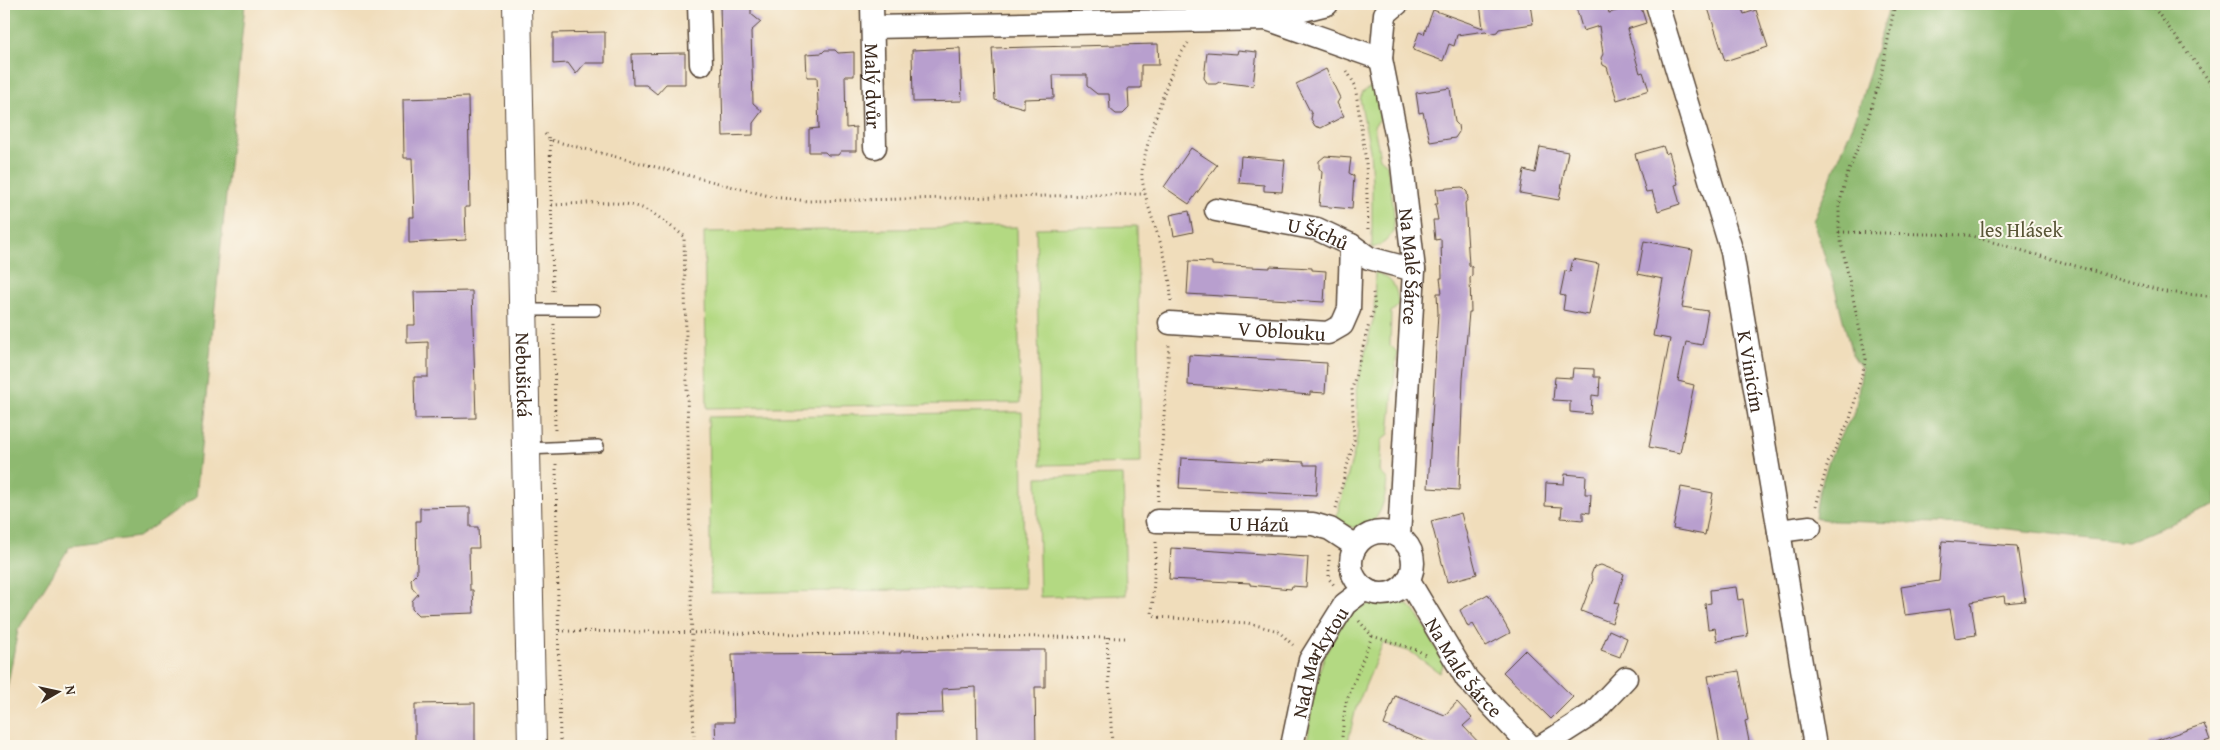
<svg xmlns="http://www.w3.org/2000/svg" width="2220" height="750" viewBox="0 0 2220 750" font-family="'Gentium Book Plus',serif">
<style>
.green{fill:#b3d982;stroke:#778250}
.forest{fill:#8eb970;stroke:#647247}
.building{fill:#b89fce}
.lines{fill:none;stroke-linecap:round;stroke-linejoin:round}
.lane-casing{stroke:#564536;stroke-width:14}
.street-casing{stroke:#564536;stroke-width:25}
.secondary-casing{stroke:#564536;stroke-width:30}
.path{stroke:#564536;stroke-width:3;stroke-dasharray:1 4;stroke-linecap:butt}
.lane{stroke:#fff;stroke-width:11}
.street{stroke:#fff;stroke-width:22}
.secondary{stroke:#fff;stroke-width:28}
.labels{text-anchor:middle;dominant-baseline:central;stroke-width:4;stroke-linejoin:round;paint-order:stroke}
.street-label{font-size:20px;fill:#3b2a1e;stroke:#fbf7ec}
.park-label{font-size:20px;fill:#595637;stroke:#fbf7ec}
</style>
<rect width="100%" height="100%" fill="#fbf7ec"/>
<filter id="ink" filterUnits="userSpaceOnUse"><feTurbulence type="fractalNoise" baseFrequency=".02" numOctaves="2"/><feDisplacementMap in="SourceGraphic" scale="10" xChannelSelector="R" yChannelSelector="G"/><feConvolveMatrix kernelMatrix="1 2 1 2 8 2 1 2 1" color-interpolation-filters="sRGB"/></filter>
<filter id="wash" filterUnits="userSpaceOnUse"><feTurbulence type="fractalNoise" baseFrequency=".0096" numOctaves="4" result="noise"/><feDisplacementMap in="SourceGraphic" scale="20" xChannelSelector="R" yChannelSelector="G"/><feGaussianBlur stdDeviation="1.12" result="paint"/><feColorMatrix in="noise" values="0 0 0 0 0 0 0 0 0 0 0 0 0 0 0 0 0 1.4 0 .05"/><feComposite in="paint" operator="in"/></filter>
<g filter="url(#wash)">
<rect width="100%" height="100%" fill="#f0ddbb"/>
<g class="green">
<path d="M1369,88H1375L1380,119L1374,126L1380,158L1387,164C1389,179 1397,218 1393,231C1389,241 1381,245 1372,248V182L1370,150L1360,99L1363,92Z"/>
<polygon points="1137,226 1141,463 1041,465 1036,228"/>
<polygon points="1017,227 1020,403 707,408 704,232"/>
<path d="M1375,272C1392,278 1398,287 1398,306L1391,312L1390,345L1397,352L1389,434L1382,440L1380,472L1387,479C1386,496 1381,526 1359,528C1351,528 1343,524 1335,522L1356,445L1358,429L1357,384L1374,317Z"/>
<polygon points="1022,412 1024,588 711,593 708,417"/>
<polygon points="1123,475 1126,595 1040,597 1037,477"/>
<path d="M1388,600C1396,601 1404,602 1411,607C1422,617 1435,649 1444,663L1440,673L1411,652L1383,643L1356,708L1347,746H1307C1312,704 1313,672 1336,635C1341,626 1346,617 1355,611C1365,605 1376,602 1388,600Z"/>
</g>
<g class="forest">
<polygon points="4,4 245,4 196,497 138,537 70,546 18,630 4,704"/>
<polygon points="1890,4 2216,4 2216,505 2127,542 1971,525 1835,521 1815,518 1818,496 1828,463 1837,441 1855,412 1862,369 1852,354 1832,278 1813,221 1856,117"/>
</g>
<g id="blocks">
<g class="building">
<polygon points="720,4 751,4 751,14 761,22 751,31 753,103 762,111 753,123 753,135 723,136"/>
<polygon points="1480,4 1530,4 1533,24 1499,29 1497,32 1489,34 1486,31 1457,35 1454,46 1449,44 1443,61 1413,50 1419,32 1424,34 1433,10 1483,28"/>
<polygon points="1575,4 1606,4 1609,13 1640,4 1646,23 1627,29 1640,73 1643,72 1649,90 1617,100 1607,67 1603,65 1601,58 1603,54 1599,26 1583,31"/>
<polygon points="1720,4 1740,4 1744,14 1756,10 1768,47 1725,61 1708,8"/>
<polygon points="605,32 605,63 585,63 576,74 568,63 553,64 553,33"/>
<polygon points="1158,44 1159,65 1141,65 1141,88 1128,88 1129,108 1123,114 1116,114 1110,109 1109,94 1097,94 1087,86 1087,75 1053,75 1054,98 1024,99 1024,108 995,100 992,48"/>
<polygon points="960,48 962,101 913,102 912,50"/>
<polygon points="825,50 835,50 838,53 854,52 854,76 845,76 846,128 856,127 856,151 841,151 838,155 828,155 825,152 809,152 809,129 819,128 817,77 807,77 806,54 822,53"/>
<polygon points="1238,50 1257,52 1253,86 1219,82 1216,84 1208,84 1204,78 1207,52 1237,54"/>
<polygon points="685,53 685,84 666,84 657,94 646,85 633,85 632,54"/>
<polygon points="1326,69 1340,98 1337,103 1344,116 1321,128 1315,126 1311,119 1312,115 1296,84"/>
<polygon points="1450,88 1455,122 1458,125 1459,132 1455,138 1430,142 1423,112 1419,113 1416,93"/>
<polygon points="468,97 470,207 465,207 466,240 409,243 409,217 414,217 412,158 404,158 403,99"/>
<polygon points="1663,146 1666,154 1669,152 1678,184 1675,185 1680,204 1658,211 1652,191 1646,192 1635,154"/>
<polygon points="1540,147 1568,152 1559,200 1520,193 1524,170 1535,173"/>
<polygon points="1191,148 1217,165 1189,204 1164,187"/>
<polygon points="1241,156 1285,160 1282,192 1264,191 1264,185 1239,183"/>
<polygon points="1325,156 1351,158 1349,173 1354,176 1352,209 1319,206 1322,172 1319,168 1319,161"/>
<polygon points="1462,187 1467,192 1468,199 1465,203 1469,265 1472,267 1472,275 1470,278 1471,312 1469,312 1463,379 1459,490 1428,488 1438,313 1437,293 1442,293 1440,278 1442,278 1441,239 1435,240 1433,220 1438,220 1435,204 1438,204 1436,189"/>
<polygon points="1189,211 1193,232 1174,236 1170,215"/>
<polygon points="1644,241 1693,250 1682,307 1708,311 1702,345 1686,342 1678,381 1694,385 1680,453 1649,447 1670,339 1653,336 1663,279 1638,274"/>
<polygon points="1573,259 1599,264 1589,315 1563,310 1565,296 1560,295 1565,271 1570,272"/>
<polygon points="1189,261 1212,262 1212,265 1270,268 1270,266 1312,268 1312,270 1326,271 1324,302 1187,294"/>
<polygon points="472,291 476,418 415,419 414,377 428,377 428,342 407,343 407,325 415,325 414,292"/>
<polygon points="1189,355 1327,363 1325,393 1310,392 1310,395 1188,385"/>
<polygon points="1573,368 1594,369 1594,377 1600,377 1599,396 1592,395 1591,414 1570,412 1570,401 1553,400 1555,377 1572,378"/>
<polygon points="1181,458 1262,462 1262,460 1304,462 1304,465 1318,465 1316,495 1179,488"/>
<polygon points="1565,474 1586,476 1585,494 1591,494 1590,513 1583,512 1583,520 1561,518 1562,507 1545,506 1546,483 1564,484"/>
<polygon points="1681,487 1713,493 1705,535 1673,529"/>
<polygon points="470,507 470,527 478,527 479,548 469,548 470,590 473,590 474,613 418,615 412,609 412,601 418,594 412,587 411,579 417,573 416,521 420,521 420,508"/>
<polygon points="1461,513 1477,574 1447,582 1431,521"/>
<polygon points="1942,541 2017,546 2025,601 2005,603 2004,596 1971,602 1976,635 1955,638 1950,609 1905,615 1901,587 1939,581"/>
<polygon points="1171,548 1308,557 1306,587 1292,586 1291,589 1250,585 1250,583 1169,579"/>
<polygon points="1601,565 1624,574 1615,603 1619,604 1612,623 1581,611 1593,579 1591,575 1594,567"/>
<polygon points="1736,587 1738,600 1743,599 1748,636 1717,641 1715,628 1708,629 1705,604 1711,603 1710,590"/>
<polygon points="1488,594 1510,633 1486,646 1473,624 1468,627 1460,610"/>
<polygon points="1609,630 1627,638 1620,657 1601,650"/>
<polygon points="947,650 1045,650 1045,687 1035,687 1036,746 977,746 976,687 942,689 943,713 897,714 897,746 716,746 715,722 734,722 732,654 901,653 901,651"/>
<polygon points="1525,650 1573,697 1551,719 1503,672"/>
<polygon points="1739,671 1748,720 1745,721 1750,746 1720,746 1708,676"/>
<polygon points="1395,696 1445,715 1457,702 1472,718 1463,726 1482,746 1436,746 1384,725"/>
<polygon points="475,703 475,746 415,746 415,704"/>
<polygon points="2204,724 2210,740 2191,746 2149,746 2149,743"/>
</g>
</g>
</g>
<g filter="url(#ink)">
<use href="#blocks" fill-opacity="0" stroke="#564536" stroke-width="1"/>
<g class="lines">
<g class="lane-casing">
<g id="lane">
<polyline points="523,310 595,310"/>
<polyline points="526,449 598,446"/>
</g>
</g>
<g class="street-casing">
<g id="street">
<polyline points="699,4 701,64"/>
<path id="s1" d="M872,4L875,147"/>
<path id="s2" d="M1397,4L1385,14L1381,59L1402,164L1414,270L1399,537"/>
<path id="s3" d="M1657,4L1732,252L1815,746"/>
<polyline points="1267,19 1381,59"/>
<polyline points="873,27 1267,19 1327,4"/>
<path id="s4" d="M1216,210L1317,229L1351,245L1369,258L1414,270"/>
<path id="s5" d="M1170,323L1328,333L1342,325L1349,309L1351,245"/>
<path id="s6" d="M1157,521L1313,524L1330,529L1356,546"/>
<polyline points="1779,531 1810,527"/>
<circle cx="1382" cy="563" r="31"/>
<path id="s7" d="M1408,580L1467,679L1530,746"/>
<path id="s8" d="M1292,746L1310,660L1345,604L1365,589"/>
<polyline points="1542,746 1592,714 1626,678"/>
</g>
</g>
<g class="secondary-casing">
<g id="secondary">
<path id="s9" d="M517,4L532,746"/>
</g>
</g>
<g class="path">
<polyline points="2151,4 2216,90"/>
<polyline points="1347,71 1355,85 1366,162 1368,231"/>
<polyline points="545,134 550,140 773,197 808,201 1145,194"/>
<polyline points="550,140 553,293"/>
<path d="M552,205C577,204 618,199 642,208C657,214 671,227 684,236L694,746"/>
<polyline points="1839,232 1968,235 2166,292 2216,297"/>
<path d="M1171,301C1171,255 1149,222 1142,179C1139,161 1167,82 1176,62C1179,56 1184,49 1188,43"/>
<polyline points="1371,318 1375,307 1373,292"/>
<polyline points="554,324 555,433"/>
<polyline points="556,464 560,746"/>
<polyline points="1158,501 1169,345"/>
<polyline points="1816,506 1828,463 1850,419 1866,359 1839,232 1839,206 1846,178 1865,129 1881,76 1895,4"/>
<polyline points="1336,508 1354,440 1352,389 1369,324"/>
<polyline points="1156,542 1152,614 1157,617 1248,623 1278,631 1293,645"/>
<polyline points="1329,555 1329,579 1334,585"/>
<polyline points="1359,621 1372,636 1417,650 1427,656"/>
<polyline points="559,631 1127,638"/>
<polyline points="1107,637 1112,746"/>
<polyline points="1338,746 1342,737 1345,705 1372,636"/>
</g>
<use href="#lane" class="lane"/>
<use href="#street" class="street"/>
<use href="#secondary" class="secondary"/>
</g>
</g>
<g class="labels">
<g class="street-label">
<text stroke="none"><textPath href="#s1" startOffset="82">Malý dvůr</textPath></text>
<text stroke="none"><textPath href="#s4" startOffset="105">U Šíchů</textPath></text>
<text stroke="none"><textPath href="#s2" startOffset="271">Na Malé Šárce</textPath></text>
<text stroke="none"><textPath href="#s5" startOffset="112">V Oblouku</textPath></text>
<text stroke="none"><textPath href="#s3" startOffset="380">K Vinicím</textPath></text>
<text stroke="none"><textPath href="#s9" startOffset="371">Nebušická</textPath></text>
<text stroke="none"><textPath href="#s6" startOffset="102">U Házů</textPath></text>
<text stroke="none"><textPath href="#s8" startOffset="89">Nad Markytou</textPath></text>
<text stroke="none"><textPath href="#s7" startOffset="104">Na Malé Šárce</textPath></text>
</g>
<g class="park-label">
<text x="2021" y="229">les Hlásek</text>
</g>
</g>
<rect width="2220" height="750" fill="none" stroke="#fbf7ec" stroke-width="20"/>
<g transform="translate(58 692) rotate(81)" stroke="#fbf7ec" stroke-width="4" paint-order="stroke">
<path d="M0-4L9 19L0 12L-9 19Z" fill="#3b2a1e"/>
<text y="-8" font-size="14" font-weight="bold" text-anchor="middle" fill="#3b2a1e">N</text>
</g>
</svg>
